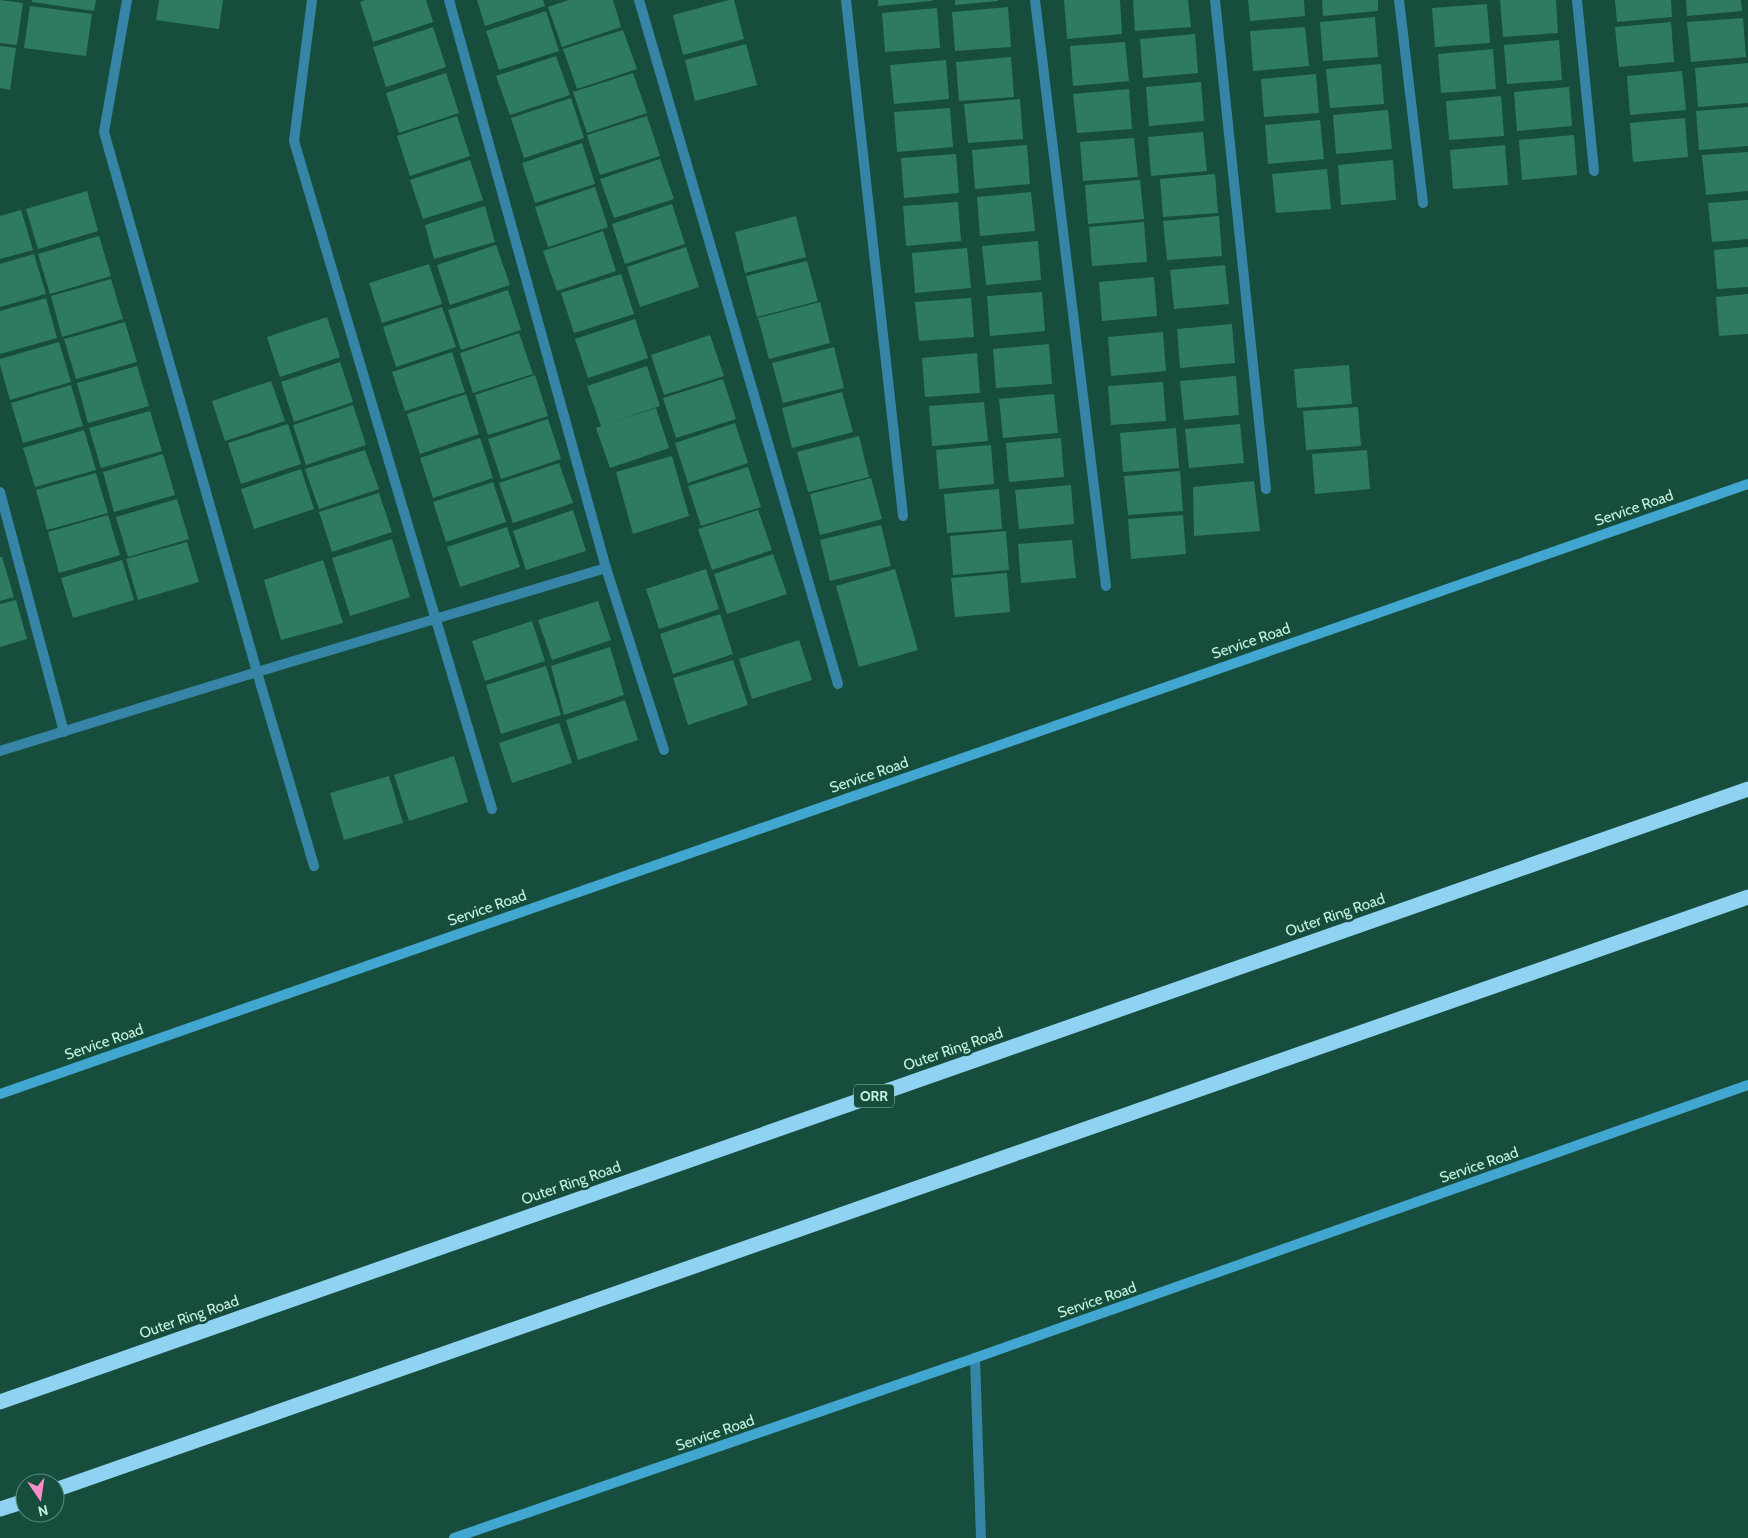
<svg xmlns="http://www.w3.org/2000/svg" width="1748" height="1538" viewBox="0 0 1748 1538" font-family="Cabin,sans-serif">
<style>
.building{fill:#2f7b62}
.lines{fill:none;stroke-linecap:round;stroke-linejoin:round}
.minor{stroke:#3685a6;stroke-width:10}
.secondary{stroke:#42a7d0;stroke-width:10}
.motorway{stroke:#8fd2f1;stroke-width:15}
.labels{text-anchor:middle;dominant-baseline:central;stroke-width:5;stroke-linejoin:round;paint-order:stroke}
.shield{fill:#174d3c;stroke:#90c0ae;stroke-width:1}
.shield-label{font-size:14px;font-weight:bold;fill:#c4f2df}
.street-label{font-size:15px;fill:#c4f2df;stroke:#174d3c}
</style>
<rect width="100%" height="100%" fill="#174d3c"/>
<g class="building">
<polygon points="0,0 23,3 17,45 0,43"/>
<polygon points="32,0 96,0 94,11 32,2"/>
<polygon points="159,0 223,0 219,29 156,20"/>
<polygon points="365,0 426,0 433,22 373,42 360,2"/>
<polygon points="477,0 543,0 545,6 485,26"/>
<polygon points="569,0 613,0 621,27 562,47 548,7"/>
<polygon points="729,0 734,0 744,39 683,55 673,15"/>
<polygon points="878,0 932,0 932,1 878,6"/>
<polygon points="955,0 998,0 998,1 955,5"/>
<polygon points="1064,0 1120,0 1122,34 1067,39"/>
<polygon points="1133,0 1188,0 1191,27 1135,31"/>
<polygon points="1248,0 1304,0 1305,16 1250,21"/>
<polygon points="1322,0 1378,0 1378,11 1323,16"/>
<polygon points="1500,0 1556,0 1558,33 1503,37"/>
<polygon points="1615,0 1671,0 1672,17 1617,22"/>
<polygon points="1686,0 1741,0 1742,11 1687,16"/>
<polygon points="1487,4 1490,43 1435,47 1432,8"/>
<polygon points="30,6 92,14 86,56 24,48"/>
<polygon points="1008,7 1011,47 955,51 952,12"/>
<polygon points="937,8 940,48 885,52 882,13"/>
<polygon points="546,11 559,51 499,70 486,31"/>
<polygon points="1375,17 1378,57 1323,61 1320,22"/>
<polygon points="1743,18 1746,57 1691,62 1687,22"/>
<polygon points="1671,22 1674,62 1619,67 1615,27"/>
<polygon points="433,27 446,67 386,87 373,47"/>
<polygon points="1305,27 1309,66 1253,71 1250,31"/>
<polygon points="623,30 637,69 577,89 563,49"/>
<polygon points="1195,34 1198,73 1143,78 1140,39"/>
<polygon points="1559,40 1562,80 1507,84 1504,45"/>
<polygon points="1125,42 1129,81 1073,86 1070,46"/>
<polygon points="746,44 757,85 695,101 685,60"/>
<polygon points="0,46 16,48 10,90 0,88"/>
<polygon points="1493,49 1496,89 1441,93 1438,54"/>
<polygon points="556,56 570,95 510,115 496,76"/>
<polygon points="1011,57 1014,97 959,101 956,62"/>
<polygon points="946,60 949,99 894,104 890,65"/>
<polygon points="1748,63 1748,103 1698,107 1695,68"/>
<polygon points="1381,64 1384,104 1330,108 1326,69"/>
<polygon points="1682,71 1686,110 1630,115 1627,76"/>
<polygon points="446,73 459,113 399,133 386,93"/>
<polygon points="633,73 647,113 587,133 573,92"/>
<polygon points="1316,74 1319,113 1264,117 1261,79"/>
<polygon points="1201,82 1204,121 1149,126 1146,87"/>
<polygon points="1569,87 1572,126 1517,131 1514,92"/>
<polygon points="1129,89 1132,129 1077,133 1073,94"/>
<polygon points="1501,96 1504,136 1449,140 1446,101"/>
<polygon points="571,98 584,138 524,158 511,118"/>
<polygon points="1020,99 1023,139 968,143 964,104"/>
<polygon points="1748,107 1748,146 1699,150 1696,111"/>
<polygon points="950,108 953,147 897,152 894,112"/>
<polygon points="1388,110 1392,149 1336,154 1333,115"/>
<polygon points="457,116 470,156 410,176 397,136"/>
<polygon points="647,116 660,156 600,175 587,135"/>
<polygon points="1685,118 1688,157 1633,162 1630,123"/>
<polygon points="1320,120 1324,159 1268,164 1265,125"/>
<polygon points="1203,132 1207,171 1151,176 1148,137"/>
<polygon points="1574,135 1577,175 1522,180 1519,140"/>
<polygon points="1134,138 1138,177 1083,181 1080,142"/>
<polygon points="582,143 595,184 535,203 522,163"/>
<polygon points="1027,145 1030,184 975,189 972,150"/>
<polygon points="1505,145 1508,185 1453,189 1450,150"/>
<polygon points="1748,152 1748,191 1706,195 1702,155"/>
<polygon points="956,154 959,193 904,198 901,158"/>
<polygon points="660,159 674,199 614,218 600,179"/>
<polygon points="470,160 483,200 423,219 410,180"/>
<polygon points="1393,160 1396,200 1341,205 1338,165"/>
<polygon points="1327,169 1331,209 1276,213 1272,174"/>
<polygon points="1215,174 1218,213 1163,217 1160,179"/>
<polygon points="1140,180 1144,219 1088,224 1085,185"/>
<polygon points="595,187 608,227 548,247 535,207"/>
<polygon points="87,191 98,231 38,249 26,209"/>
<polygon points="1031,192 1035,231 980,236 977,197"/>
<polygon points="1748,200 1748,239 1712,242 1708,203"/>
<polygon points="958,202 961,241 906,246 903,206"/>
<polygon points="672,204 685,244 625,264 612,224"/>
<polygon points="485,206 495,242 434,259 425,225"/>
<polygon points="21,210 33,250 0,259 0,216"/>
<polygon points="796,216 806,257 745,273 735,232"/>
<polygon points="1219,216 1222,256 1167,260 1163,221"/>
<polygon points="1144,222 1147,262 1092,266 1089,227"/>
<polygon points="603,231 616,271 557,291 543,251"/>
<polygon points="99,236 111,276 50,294 38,254"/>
<polygon points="1038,241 1041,280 986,285 982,246"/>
<polygon points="496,245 510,285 450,305 437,265"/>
<polygon points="686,247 699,287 640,307 627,267"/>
<polygon points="1748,247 1748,287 1717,289 1714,250"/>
<polygon points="967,248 971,288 915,293 912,253"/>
<polygon points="34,254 46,294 0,307 0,264"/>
<polygon points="807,261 818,301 757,317 746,276"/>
<polygon points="429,264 442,304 382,323 369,283"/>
<polygon points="1225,265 1229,304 1174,309 1170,270"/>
<polygon points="621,274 634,314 574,333 561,293"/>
<polygon points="1154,277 1157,316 1102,321 1099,282"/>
<polygon points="111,279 123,319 62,337 51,296"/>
<polygon points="508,290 521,330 461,350 448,310"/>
<polygon points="1042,292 1045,331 990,336 987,296"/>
<polygon points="1748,294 1748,334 1719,336 1716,297"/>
<polygon points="46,298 57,338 0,354 0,311"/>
<polygon points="971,298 974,337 919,341 915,302"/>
<polygon points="820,302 830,343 769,359 758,318"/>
<polygon points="442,307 456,347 396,367 383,327"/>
<polygon points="327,317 340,357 280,377 267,337"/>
<polygon points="635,319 648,358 588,378 575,339"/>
<polygon points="125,322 137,362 76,379 64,339"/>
<polygon points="1232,324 1235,363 1180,368 1177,329"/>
<polygon points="1163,332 1166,371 1111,376 1108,337"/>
<polygon points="519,333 533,374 473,393 460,353"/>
<polygon points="710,335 724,376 664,395 651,355"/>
<polygon points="59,342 71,382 10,400 0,365 0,359"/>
<polygon points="1049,344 1052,384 996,388 993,349"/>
<polygon points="834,347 844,388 783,403 772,363"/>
<polygon points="452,352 465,392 405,411 392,372"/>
<polygon points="977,353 980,393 925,397 922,358"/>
<polygon points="340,362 353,402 294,422 281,382"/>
<polygon points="1349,365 1352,404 1297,408 1294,369"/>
<polygon points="137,366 149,406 88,423 77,383"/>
<polygon points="647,366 660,406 603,425 656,408 669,448 610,468 596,428 601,426 587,386"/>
<polygon points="535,375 548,416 488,435 475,395"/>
<polygon points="1236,376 1239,415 1184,420 1180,381"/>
<polygon points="723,379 736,419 676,438 663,398"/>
<polygon points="271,381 285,421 225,441 212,401"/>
<polygon points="1163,382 1166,421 1111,425 1108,386"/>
<polygon points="71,385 83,426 23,443 11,403"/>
<polygon points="842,392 853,432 792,448 782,408"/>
<polygon points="466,394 479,434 420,454 407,414"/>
<polygon points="1054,394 1058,433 1003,438 999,399"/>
<polygon points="984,402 988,441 932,446 929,406"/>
<polygon points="353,405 366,445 306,465 293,425"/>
<polygon points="1358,407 1361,446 1306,450 1303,411"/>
<polygon points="150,411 162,451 101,468 89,428"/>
<polygon points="548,419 561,459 501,479 488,439"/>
<polygon points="735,423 748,463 688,483 675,443"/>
<polygon points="288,424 301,464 241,484 228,443"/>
<polygon points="1240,424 1244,463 1189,468 1185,429"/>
<polygon points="1176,428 1179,468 1123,472 1120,433"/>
<polygon points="84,430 96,470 35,487 23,448"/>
<polygon points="859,436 869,477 808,492 797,452"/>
<polygon points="480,438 493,478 433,498 420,458"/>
<polygon points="1061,438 1064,477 1009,482 1006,443"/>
<polygon points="991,445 994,484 939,489 936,450"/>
<polygon points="365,450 379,489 319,509 305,469"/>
<polygon points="1367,450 1370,489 1315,494 1312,454"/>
<polygon points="163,454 175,495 114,512 103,472"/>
<polygon points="672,456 689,516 633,534 616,472"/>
<polygon points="559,463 573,503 513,523 499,483"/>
<polygon points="748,467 761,507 701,526 688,486"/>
<polygon points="301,469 314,509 254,529 241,489"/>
<polygon points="1180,471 1183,511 1128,515 1124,476"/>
<polygon points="96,473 108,513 47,530 36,490"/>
<polygon points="871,478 882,519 820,535 810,494"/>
<polygon points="1254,481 1260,531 1194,536 1193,487"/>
<polygon points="493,482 506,522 446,542 433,502"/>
<polygon points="1071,485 1074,524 1019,529 1015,490"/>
<polygon points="999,489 1002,529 947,533 944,494"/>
<polygon points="379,493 392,532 332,552 319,512"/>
<polygon points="177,499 189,539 128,557 116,517"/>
<polygon points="573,510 586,551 526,570 513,531"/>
<polygon points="758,510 772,550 712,570 698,529"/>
<polygon points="108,515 120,555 59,573 48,532"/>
<polygon points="1183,515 1186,554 1131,559 1128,519"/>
<polygon points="881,525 891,566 830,581 820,540"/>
<polygon points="507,527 520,567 460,587 447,547"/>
<polygon points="1006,531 1009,570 953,575 950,536"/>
<polygon points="392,539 410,597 350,616 332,558"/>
<polygon points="1072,540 1076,578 1021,583 1018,544"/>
<polygon points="187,542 199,582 138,600 126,559"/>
<polygon points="773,554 787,594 727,614 714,574"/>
<polygon points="0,557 2,557 14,597 0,601"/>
<polygon points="122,560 134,600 73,618 61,578"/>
<polygon points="323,560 343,623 281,640 264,580"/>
<polygon points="706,569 719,609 659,629 646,589"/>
<polygon points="895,569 918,650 859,667 836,586"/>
<polygon points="1007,573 1010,612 955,617 951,578"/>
<polygon points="16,600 27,639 0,647 0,604"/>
<polygon points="598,601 611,640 552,660 538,620"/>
<polygon points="720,614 733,654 673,674 660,634"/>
<polygon points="532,621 545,661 485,681 472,641"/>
<polygon points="799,640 812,680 752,699 739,659"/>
<polygon points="610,647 624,695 564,715 551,666"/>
<polygon points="733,660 748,705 688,725 673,678"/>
<polygon points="546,666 561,715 501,734 486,685"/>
<polygon points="625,700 638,740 578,760 566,720"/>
<polygon points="559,723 572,763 512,783 499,743"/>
<polygon points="454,756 468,802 409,821 394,775"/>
<polygon points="389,776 403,823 344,840 330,793"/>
</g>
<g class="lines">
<g class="minor">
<polyline points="127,0 104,132 257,672 314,866"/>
<polyline points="312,0 294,141 492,809"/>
<polyline points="449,0 606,568 664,750"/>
<polyline points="639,0 838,684"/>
<polyline points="846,0 903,516"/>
<polyline points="1035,0 1106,586"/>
<polyline points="1215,0 1266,489"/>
<polyline points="1399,0 1423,203"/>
<polyline points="1577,0 1594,171"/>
<polyline points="0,492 64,732"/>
<polyline points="0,751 257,672 606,568"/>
<polyline points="975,1358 981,1538"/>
</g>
<g class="secondary">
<polyline points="0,1094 1748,484"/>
<polyline points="454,1538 975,1358 1748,1085"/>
</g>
<g class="motorway">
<polyline points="0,1402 1748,789"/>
<polyline points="55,1490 1748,897"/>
<polyline points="0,1509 25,1501"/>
</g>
</g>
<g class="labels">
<rect class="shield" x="854" y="1084.5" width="40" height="23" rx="4"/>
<g class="shield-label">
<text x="874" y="1096">ORR</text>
</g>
<g class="street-label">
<text transform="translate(1634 508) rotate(-19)">Service Road</text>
<text transform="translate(1251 641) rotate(-19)">Service Road</text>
<text transform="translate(869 775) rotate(-19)">Service Road</text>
<text transform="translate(487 908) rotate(-19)">Service Road</text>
<text transform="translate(1335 915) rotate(-19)">Outer Ring Road</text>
<text transform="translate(104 1042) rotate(-19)">Service Road</text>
<text transform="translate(953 1049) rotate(-19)">Outer Ring Road</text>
<text transform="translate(1479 1165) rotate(-19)">Service Road</text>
<text transform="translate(571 1183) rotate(-19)">Outer Ring Road</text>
<text transform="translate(1097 1300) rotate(-19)">Service Road</text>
<text transform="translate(189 1317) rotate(-19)">Outer Ring Road</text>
<text transform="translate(715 1433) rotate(-19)">Service Road</text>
</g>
</g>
<g transform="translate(40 1498) rotate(167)"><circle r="24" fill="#174d3c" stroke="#5c8f7d"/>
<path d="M0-4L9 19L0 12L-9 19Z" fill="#fa8fc7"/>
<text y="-8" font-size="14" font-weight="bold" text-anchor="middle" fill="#c4f2df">N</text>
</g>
</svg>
